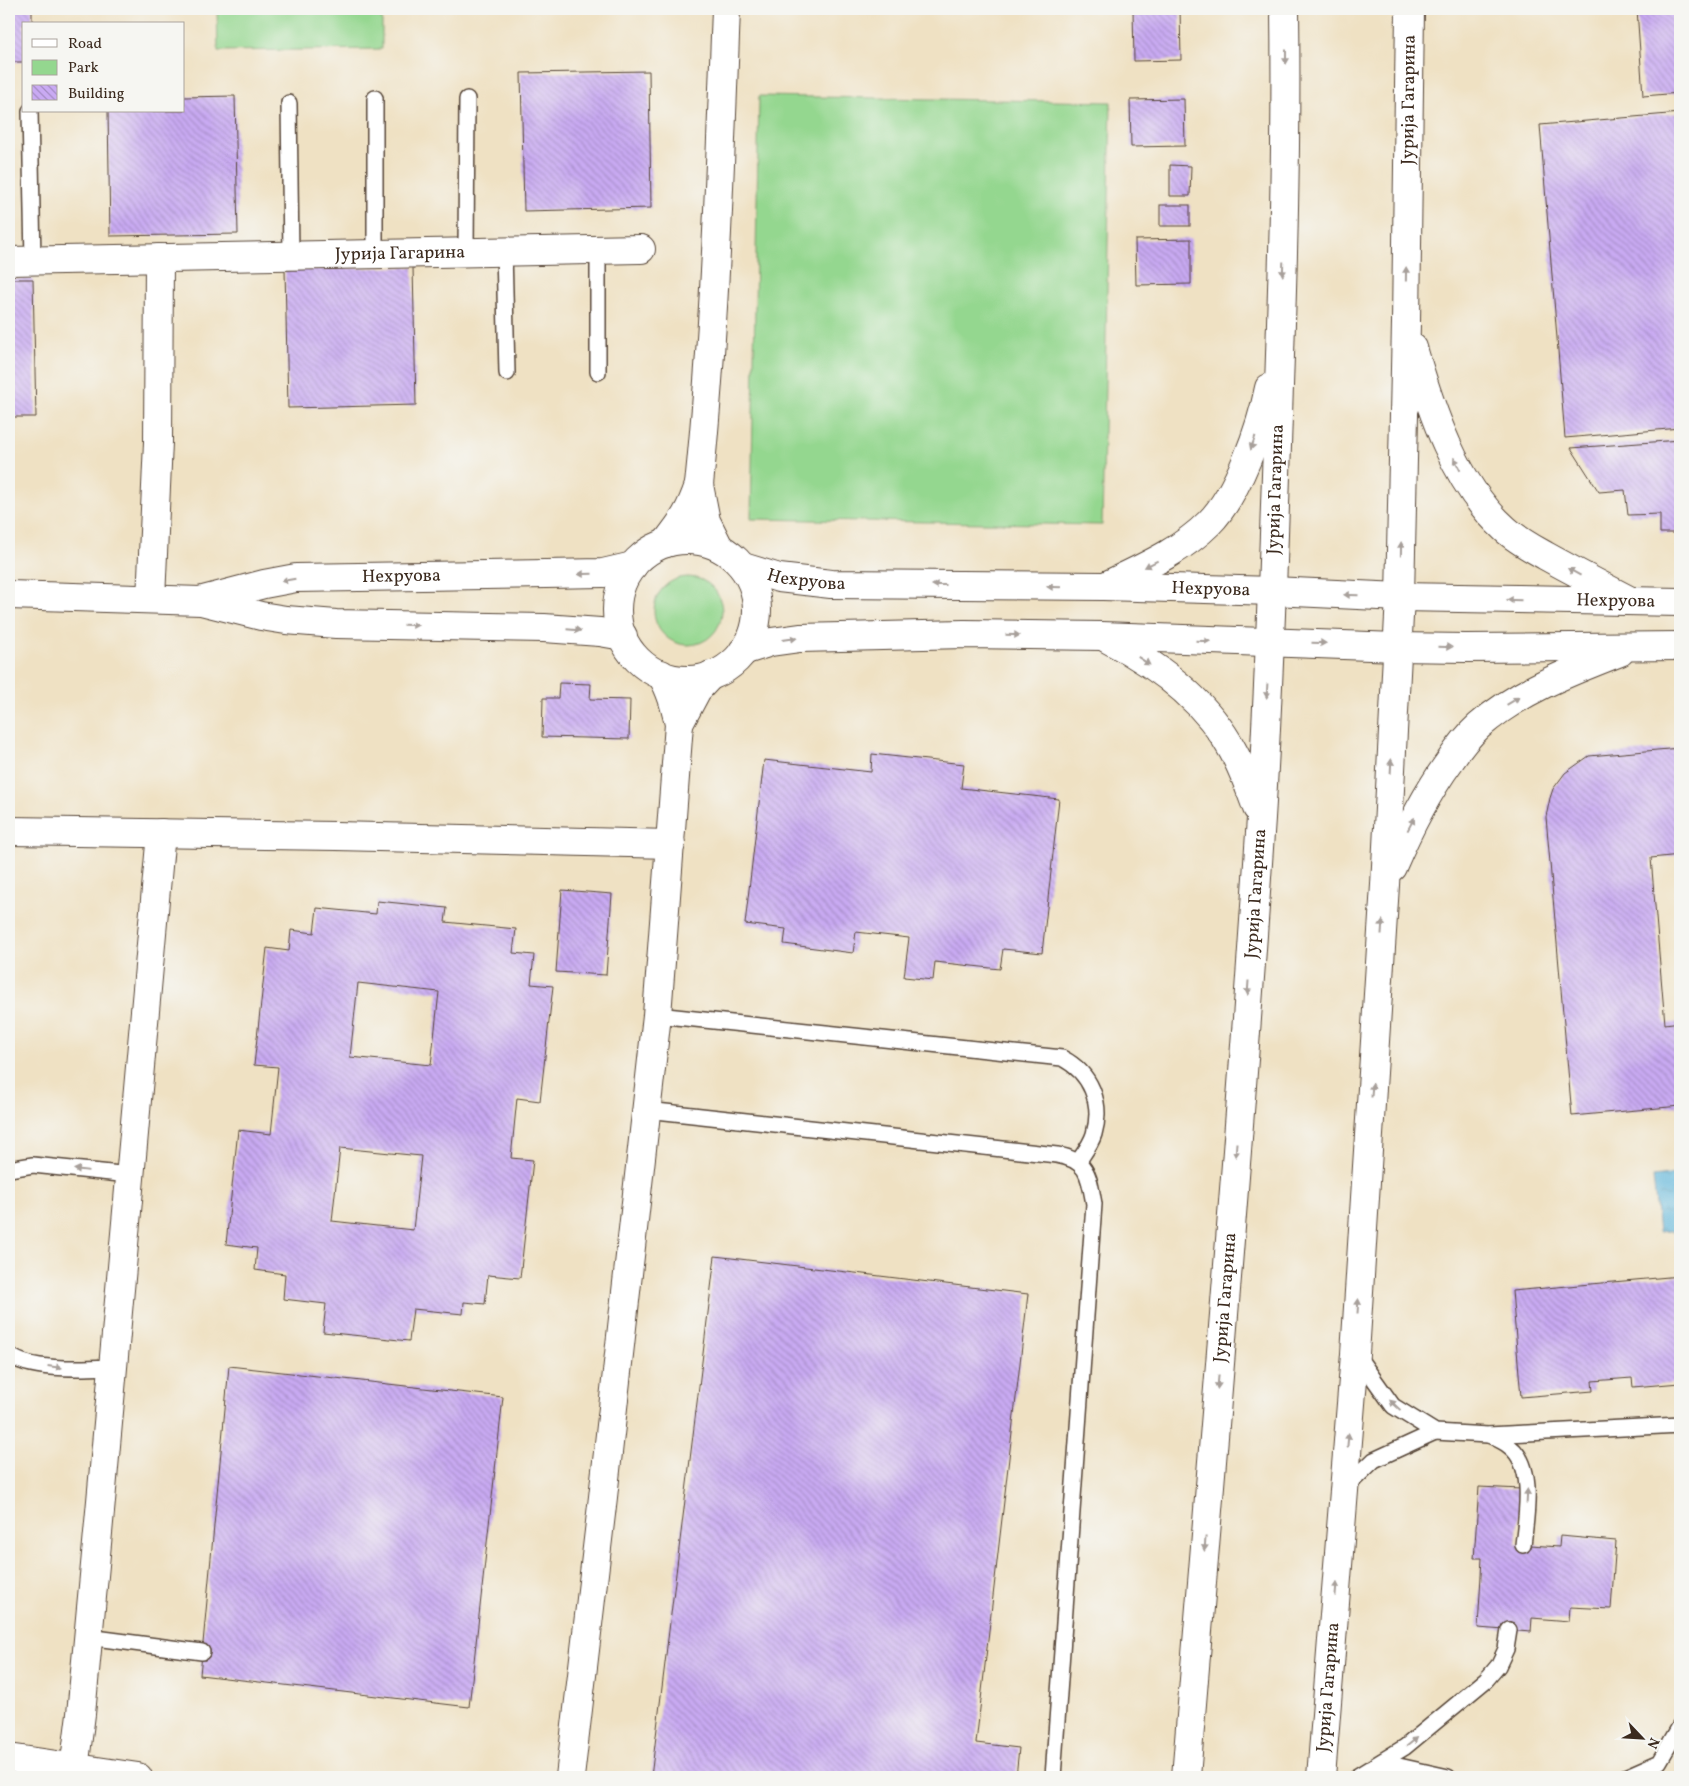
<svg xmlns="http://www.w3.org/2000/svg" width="1689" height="1786" viewBox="0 0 1689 1786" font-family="Vollkorn,serif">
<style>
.green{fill:#94d78f;stroke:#688056}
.water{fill:url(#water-ripples);stroke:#4c707c}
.building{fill:url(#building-back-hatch);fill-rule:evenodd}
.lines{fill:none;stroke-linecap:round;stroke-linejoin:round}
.lane-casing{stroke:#564537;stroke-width:18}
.street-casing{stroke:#564537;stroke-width:30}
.secondary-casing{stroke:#564537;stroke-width:30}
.lane{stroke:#fff;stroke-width:15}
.street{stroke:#fff;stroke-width:28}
.secondary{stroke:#fff;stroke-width:28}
.oneway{fill:#a79f9a}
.labels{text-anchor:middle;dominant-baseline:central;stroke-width:4.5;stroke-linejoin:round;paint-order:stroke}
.street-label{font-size:18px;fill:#3b2a1e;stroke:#f6f6f2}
</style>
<defs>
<pattern id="water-ripples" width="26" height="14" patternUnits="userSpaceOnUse" patternTransform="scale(1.25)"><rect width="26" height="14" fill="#5db5da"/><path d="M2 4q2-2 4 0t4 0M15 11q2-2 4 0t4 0" fill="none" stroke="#4e93b0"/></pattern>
<pattern id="building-back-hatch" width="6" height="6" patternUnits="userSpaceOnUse" patternTransform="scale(1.25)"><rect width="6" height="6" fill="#c9aaf3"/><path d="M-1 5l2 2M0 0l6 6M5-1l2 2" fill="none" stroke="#a48bc4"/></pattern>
</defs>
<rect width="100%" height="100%" fill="#f6f6f2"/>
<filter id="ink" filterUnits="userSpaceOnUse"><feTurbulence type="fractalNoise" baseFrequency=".02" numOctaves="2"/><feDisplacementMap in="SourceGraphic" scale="10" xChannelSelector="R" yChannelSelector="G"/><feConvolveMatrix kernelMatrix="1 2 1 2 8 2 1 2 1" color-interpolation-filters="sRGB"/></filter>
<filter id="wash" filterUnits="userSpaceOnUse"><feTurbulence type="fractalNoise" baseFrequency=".0096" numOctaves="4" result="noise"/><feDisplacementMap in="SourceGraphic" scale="20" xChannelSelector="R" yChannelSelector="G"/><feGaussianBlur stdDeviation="1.12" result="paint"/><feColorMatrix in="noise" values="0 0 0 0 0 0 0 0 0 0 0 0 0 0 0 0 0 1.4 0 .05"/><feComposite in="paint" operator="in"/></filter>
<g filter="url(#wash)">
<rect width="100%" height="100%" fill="#efe1c3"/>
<g class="green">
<polygon points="217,9 382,9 382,49 218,51"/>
<polygon points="759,96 1111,102 1102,525 751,519"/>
<circle cx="688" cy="611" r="34"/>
</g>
<polygon class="water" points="1677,1174 1680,1199 1680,1230 1659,1232 1653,1177"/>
<g id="blocks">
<g class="building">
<polygon points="9,9 32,9 32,24 24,24 24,62 9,62"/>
<polygon points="1133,9 1180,9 1181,60 1134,61"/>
<polygon points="1637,9 1680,9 1680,93 1643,96"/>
<polygon points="649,71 651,208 524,211 521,73"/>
<polygon points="235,96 238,234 110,236 108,111 184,111 184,97"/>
<polygon points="1184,99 1185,146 1131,147 1130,100"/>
<polygon points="1680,113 1680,428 1565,438 1540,125"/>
<polygon points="1170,165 1191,166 1190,196 1170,196"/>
<rect x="1160" y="205" width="30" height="21"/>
<polygon points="1191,239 1191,284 1136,285 1135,240"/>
<polygon points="413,267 416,405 288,408 285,270"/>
<polygon points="9,279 33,279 36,417 9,417"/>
<polygon points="1680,440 1680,533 1660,533 1660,514 1628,515 1625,490 1599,492 1571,448"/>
<polygon points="559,683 591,684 590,699 630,700 629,739 542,737 543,698 558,698"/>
<polygon points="1680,748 1680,855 1651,858 1665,1024 1680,1022 1680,1106 1572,1116 1546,817 1550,798 1553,789 1565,773 1589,756"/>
<polygon points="872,754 964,764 961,788 1059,799 1042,953 1003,949 1000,969 935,962 933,980 904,977 909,938 856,932 853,953 784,944 786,929 745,924 764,760 871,772"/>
<polygon points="562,890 612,894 606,975 556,972"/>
<path d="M377,901L447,908L445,922L516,929L513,953L534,955L531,984L553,986L540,1101L517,1098L511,1158L533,1160L520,1278L488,1275L485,1304L464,1302L463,1314L413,1309L409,1341L323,1332L326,1304L283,1299L285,1274L255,1270L257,1248L226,1244L238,1130L271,1134L278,1067L254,1065L267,948L289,951L291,930L314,933L317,908L376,914ZM358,983L439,992L431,1065L350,1057ZM340,1148L421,1156L413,1230L332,1221Z"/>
<polygon points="715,1256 1028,1294 976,1743 1019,1748 1016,1777 651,1777"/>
<polygon points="1680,1276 1680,1383 1633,1387 1632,1378 1592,1381 1593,1391 1521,1397 1512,1291"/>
<polygon points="229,1366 503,1397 469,1707 200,1675"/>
<polygon points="1479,1487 1521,1489 1516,1544 1559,1547 1560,1536 1616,1541 1611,1609 1570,1607 1569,1621 1532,1618 1531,1632 1478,1628 1482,1558 1474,1558"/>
</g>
</g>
</g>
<g filter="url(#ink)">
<use href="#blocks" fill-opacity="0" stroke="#564537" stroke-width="1"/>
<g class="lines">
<g class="lane-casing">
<g id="lane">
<polyline points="375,98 375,254"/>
<polyline points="289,103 291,255"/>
<polyline points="30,111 33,260"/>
<polyline points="598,249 598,372"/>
<polyline points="504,251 507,373"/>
<polyline points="466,252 467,99"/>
<path d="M657,1015L1062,1058C1091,1073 1103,1103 1094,1134C1091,1144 1084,1153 1078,1162"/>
<path d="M647,1110L1057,1155C1088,1160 1089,1176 1094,1204L1053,1777"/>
<polyline points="9,1169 33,1165 130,1175"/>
<path d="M9,1354C27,1372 88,1368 113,1367"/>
<polyline points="1356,1354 1393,1406 1435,1432 1488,1435 1680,1425"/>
<path d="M1489,1435C1495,1438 1503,1441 1509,1446C1536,1466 1526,1516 1523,1545"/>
<polyline points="1345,1488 1374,1460 1435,1432"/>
<polyline points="88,1637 202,1652"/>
<polyline points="1381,1762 1448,1777"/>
<polyline points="1356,1777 1405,1747 1486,1680 1498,1666 1506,1649 1509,1630"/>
<polyline points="1625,1777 1659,1762 1680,1726"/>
</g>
</g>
<g class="street-casing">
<g id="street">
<path id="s1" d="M9,261L641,249"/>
<polyline points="699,485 706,521 719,547"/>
<path d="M666,543C683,521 690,512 699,485C715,327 720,168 726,9"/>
<polyline points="151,599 158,442 159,258"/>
<polyline points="679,724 697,690 711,675"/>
<polyline points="9,831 336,836 671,844"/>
<polyline points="9,1758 138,1777"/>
<polyline points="73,1777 81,1714 101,1501 161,833"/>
<path d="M570,1777L603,1497L657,1015L679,724C675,707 671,690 661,674"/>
</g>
</g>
<g class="secondary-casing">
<g id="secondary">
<path d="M1413,348C1431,410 1455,484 1505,529C1517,540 1532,548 1546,556C1573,571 1600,585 1627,599"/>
<circle cx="687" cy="610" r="70"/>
<path id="s2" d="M743,567L779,578L831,584L1103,586L1273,591L1400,597L1680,602"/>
<path d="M1109,584C1144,567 1181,551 1209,523C1238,494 1261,428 1269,388"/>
<polyline points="9,595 201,601 261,616 286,620 336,624 544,628 600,632 623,636"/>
<path id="s3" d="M203,600L264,584L296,578L603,573L633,566"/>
<path d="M1108,639C1158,665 1206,700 1233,751C1243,769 1250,789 1257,808"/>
<polyline points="743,651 771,642 800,638 964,634 1102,636 1396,647 1466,648 1680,646"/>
<path d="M1392,867C1408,830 1426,794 1450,761C1458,749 1468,736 1479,726C1519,691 1571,671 1620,652"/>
<path id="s4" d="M1186,1777C1212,1458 1240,1138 1261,818C1269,694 1273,570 1277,445C1282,300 1287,154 1285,9"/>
<path id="s5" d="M1321,1777L1355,1354L1385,885L1400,597L1406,323L1410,9"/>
</g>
</g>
<use href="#lane" class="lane"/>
<use href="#street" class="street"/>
<use href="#secondary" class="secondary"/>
</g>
<defs><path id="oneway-solid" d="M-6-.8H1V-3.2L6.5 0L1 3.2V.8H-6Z" transform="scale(1.25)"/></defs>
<g class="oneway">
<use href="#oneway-solid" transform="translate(1286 57) rotate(90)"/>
<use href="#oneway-solid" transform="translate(1283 269) rotate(92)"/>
<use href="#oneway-solid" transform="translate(1406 274) rotate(-89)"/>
<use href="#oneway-solid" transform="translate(1253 443) rotate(109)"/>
<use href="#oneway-solid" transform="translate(1457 464) rotate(-117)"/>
<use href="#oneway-solid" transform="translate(1401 549) rotate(-89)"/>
<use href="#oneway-solid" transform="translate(1151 564) rotate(153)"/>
<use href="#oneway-solid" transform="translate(1574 572) rotate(-151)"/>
<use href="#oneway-solid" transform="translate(585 574) rotate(179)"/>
<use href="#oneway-solid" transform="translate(288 580) rotate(170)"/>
<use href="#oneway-solid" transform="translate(939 585) rotate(-180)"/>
<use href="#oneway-solid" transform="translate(1054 587) rotate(-179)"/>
<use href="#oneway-solid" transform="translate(1351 595) rotate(-178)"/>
<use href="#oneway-solid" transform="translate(1514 600) rotate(-179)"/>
<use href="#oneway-solid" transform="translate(411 625) rotate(1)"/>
<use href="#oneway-solid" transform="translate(574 630) rotate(5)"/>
<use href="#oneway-solid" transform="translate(1013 635) rotate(1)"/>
<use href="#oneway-solid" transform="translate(790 639) rotate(-8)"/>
<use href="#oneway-solid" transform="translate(1203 641) rotate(2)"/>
<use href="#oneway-solid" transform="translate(1319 643) rotate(1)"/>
<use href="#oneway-solid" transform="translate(1445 647) rotate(1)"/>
<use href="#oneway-solid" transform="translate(1144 661) rotate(34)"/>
<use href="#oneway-solid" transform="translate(1267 691) rotate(93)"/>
<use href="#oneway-solid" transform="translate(1513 701) rotate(-31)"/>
<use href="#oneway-solid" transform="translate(1391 766) rotate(-87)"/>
<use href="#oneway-solid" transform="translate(1411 824) rotate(-62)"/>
<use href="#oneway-solid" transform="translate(1382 927) rotate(-86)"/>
<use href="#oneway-solid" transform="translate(1248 988) rotate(94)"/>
<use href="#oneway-solid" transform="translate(1372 1090) rotate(-86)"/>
<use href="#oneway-solid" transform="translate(1236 1150) rotate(94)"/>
<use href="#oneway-solid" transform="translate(81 1170) rotate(-174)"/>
<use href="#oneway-solid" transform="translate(1358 1306) rotate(-86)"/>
<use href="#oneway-solid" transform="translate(55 1367) rotate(7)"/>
<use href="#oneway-solid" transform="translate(1218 1382) rotate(95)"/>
<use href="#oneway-solid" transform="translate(1395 1405) rotate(-137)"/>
<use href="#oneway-solid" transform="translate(1348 1440) rotate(-85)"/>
<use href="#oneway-solid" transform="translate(1527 1496) rotate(-87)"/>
<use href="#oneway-solid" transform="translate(1205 1544) rotate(95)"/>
<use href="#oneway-solid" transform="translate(1336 1589) rotate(-85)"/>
<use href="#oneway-solid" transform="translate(1412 1742) rotate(-39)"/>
</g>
</g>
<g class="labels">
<g class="street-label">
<text stroke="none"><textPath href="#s5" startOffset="1680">Јурија Гагарина</textPath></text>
<text stroke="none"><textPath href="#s1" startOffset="391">Јурија Гагарина</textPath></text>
<text stroke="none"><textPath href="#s4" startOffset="1291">Јурија Гагарина</textPath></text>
<text stroke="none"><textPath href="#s3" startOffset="201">Нехруова</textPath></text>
<text stroke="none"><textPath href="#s2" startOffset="65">Нехруова</textPath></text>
<text stroke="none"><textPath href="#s2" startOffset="470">Нехруова</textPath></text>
<text stroke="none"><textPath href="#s2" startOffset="875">Нехруова</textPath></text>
<text stroke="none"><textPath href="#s4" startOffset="886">Јурија Гагарина</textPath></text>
<text stroke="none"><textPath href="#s4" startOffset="481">Јурија Гагарина</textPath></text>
<text stroke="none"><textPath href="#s5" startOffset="90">Јурија Гагарина</textPath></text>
</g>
</g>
<rect width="1689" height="1786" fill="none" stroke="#f6f6f2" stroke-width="30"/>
<rect x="22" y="22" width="162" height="90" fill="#f6f6f2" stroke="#aba49d"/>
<rect x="32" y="39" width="25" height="8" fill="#ffffff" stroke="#aba49d"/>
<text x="68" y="48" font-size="15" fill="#3b2a1e">Road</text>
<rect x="32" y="60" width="25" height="15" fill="#94d78f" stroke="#aba49d"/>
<text x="68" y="72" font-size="15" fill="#3b2a1e">Park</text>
<rect x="32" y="85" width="25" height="15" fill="url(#building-back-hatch)" stroke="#aba49d"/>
<text x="68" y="98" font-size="15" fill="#3b2a1e">Building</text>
<g transform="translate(1642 1738) rotate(115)" stroke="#f6f6f2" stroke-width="4" paint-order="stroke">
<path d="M0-4L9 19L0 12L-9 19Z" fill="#3b2a1e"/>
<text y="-8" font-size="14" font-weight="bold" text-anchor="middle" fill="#3b2a1e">N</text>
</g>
</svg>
